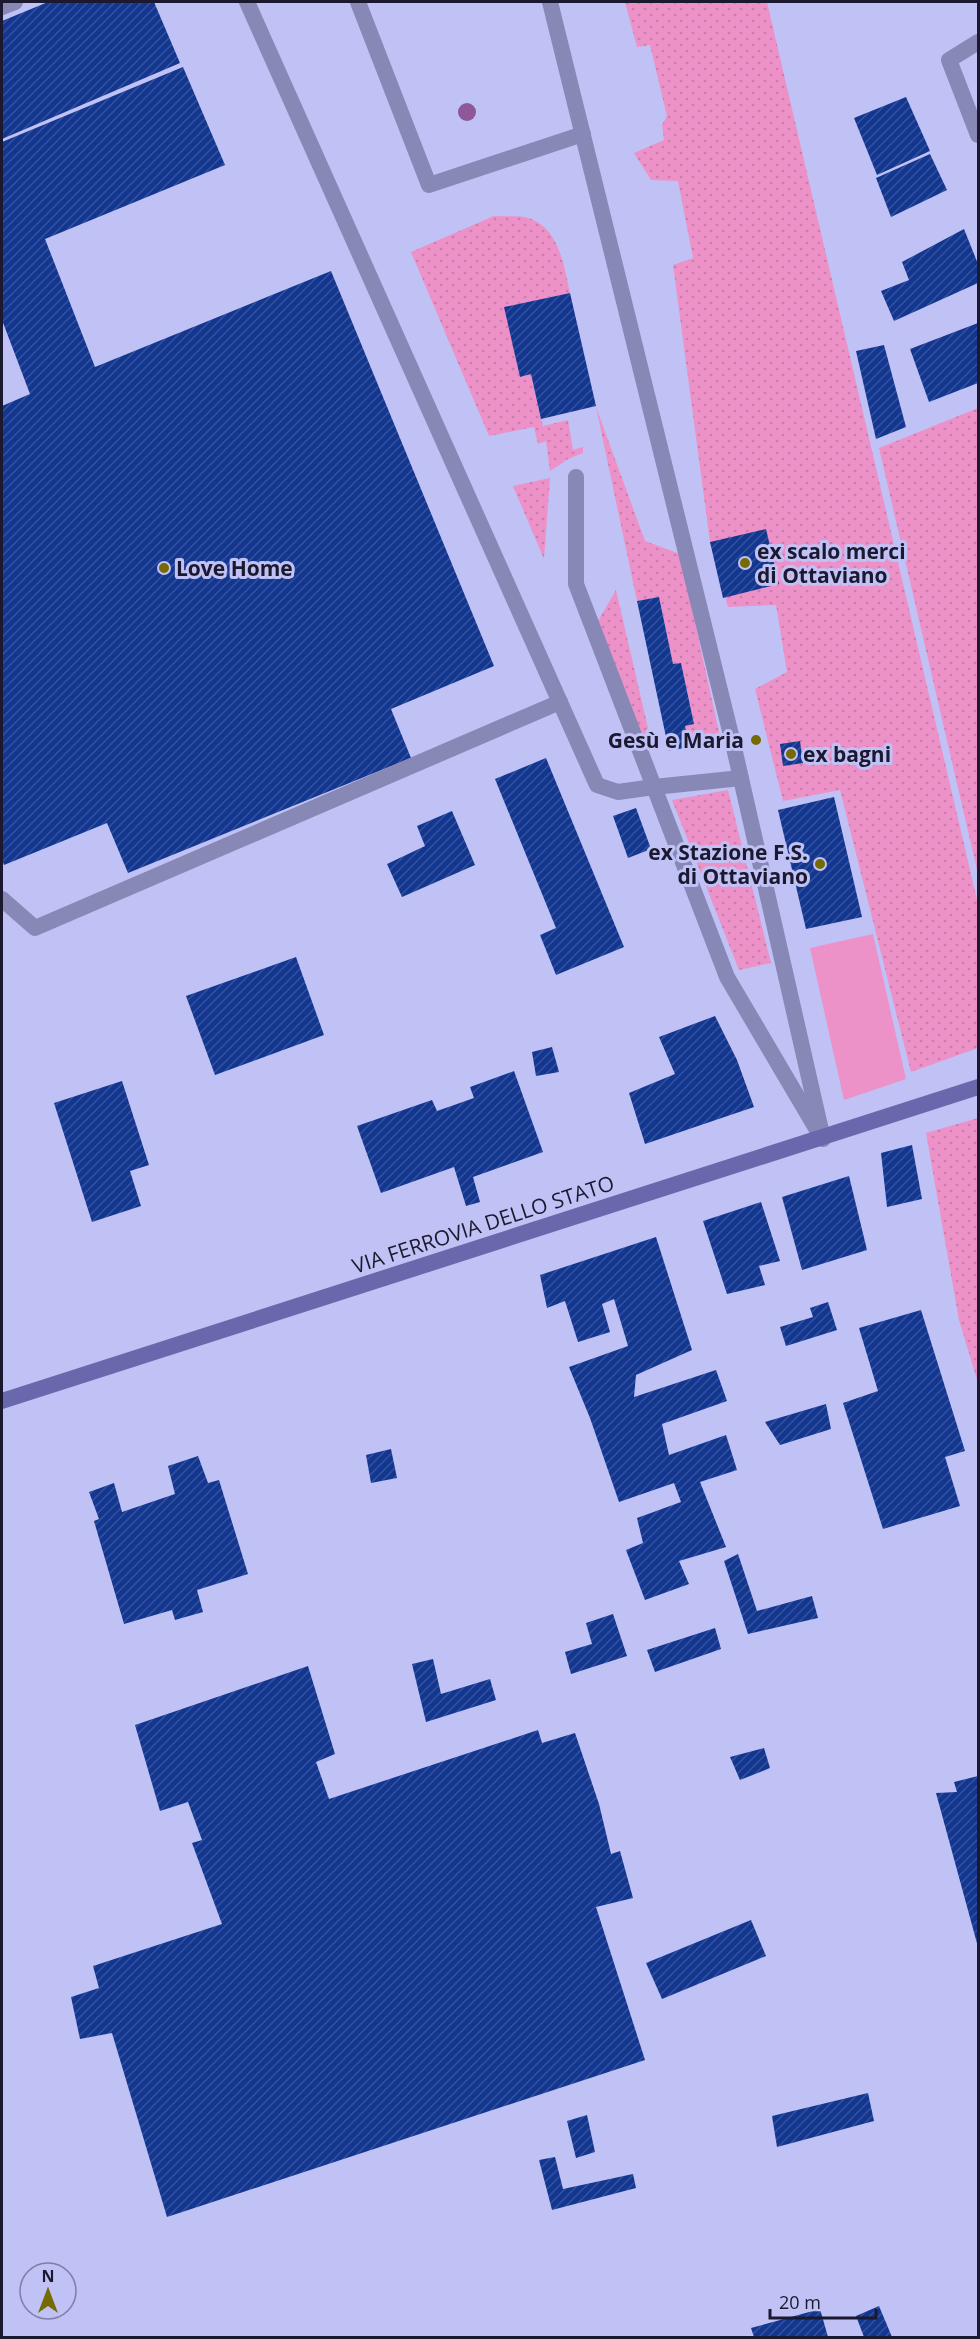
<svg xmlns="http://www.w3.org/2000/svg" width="980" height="2339" viewBox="0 0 980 2339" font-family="'Open Sans',sans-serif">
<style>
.grass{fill:url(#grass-dots)}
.green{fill:#ed92c8}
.building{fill:url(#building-hatch)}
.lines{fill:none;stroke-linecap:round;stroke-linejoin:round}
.service{stroke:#8788b6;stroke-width:16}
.minor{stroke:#8788b6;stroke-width:16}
.secondary{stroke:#6a68ac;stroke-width:16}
.tree{fill:#8e5797}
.poi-dot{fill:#746b05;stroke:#c0c1f4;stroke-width:2}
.labels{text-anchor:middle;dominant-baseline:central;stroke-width:6;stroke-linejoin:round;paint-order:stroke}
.poi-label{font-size:21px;font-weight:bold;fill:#1a1930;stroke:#c0c1f4;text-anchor:start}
.street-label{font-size:21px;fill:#1a1930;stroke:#c0c1f4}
</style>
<defs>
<pattern id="grass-dots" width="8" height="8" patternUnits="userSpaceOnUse" patternTransform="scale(1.5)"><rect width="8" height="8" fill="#ed92c8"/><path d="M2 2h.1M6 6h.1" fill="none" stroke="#cb7dac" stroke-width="1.8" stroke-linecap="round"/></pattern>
<pattern id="building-hatch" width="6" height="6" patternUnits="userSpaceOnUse" patternTransform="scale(1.5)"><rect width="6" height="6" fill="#133790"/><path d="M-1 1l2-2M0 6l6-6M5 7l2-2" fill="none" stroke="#34519a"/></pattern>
</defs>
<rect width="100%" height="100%" fill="#c0c1f4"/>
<g class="grass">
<polygon points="625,2 767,2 978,904 978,1048 911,1072 840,790 783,801 755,689 787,672 776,605 728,607 710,542 673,265 693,258 678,181 651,180 634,153 664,140 662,125 667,116 650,45 637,47"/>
<path d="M494,216C504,217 518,215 528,218C559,227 564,266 570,293L505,307L520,377L531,374L543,426L568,420L573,450L583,447V453L568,459L550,471L546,441L538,444L534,427L489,436L411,252Z"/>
<polygon points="596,407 645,541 680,554 720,737 687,741 685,726 694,724 681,663 673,664 659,597 637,601"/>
<polygon points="978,408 978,874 879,448"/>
<polygon points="550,478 544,559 513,486"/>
<polygon points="616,590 651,741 642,743 598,621"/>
<polygon points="728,790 771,963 739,970 672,800"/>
<polygon points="978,1118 978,1383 959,1320 926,1133"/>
</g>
<polygon class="green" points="873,934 906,1079 844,1100 810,948"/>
<g class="building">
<polygon points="48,2 154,2 180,63 2,139 2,21"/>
<polygon points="183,67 225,165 45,239 95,367 331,271 494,666 391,709 411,758 128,873 107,823 4,865 2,859 2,406 30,394 2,320 2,142"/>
<polygon points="906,97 930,151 877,175 854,118"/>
<polygon points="930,154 947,190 891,217 876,178"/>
<polygon points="964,229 978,264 978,283 894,321 881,291 909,280 902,262"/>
<polygon points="570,293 596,406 541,419 531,374 520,377 504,307"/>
<polygon points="978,323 978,383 929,402 910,349"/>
<polygon points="884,345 906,427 876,439 856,351"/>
<polygon points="766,529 779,584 723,598 710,542"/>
<polygon points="659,597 673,664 681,663 694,724 685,726 689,747 669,751 637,601"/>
<polygon points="800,741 803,763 783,766 780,744"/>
<polygon points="546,758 624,947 556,975 540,935 556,928 495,779"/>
<polygon points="834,797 862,917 806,929 778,810"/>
<polygon points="636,808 651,849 628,858 613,816"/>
<polygon points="452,811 475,865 402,897 387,864 425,846 417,826"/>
<polygon points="296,957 324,1035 215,1075 186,996"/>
<polygon points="715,1016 737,1060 754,1107 645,1144 629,1093 675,1074 659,1037"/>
<polygon points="552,1047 559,1072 536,1076 532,1052"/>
<polygon points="514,1071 543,1152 473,1177 480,1202 466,1206 454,1167 381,1193 357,1126 432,1100 437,1111 474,1098 470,1087"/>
<polygon points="122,1081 149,1165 130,1171 141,1206 92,1222 54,1103"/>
<polygon points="912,1145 922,1199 887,1207 881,1153"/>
<polygon points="849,1176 867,1250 802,1270 782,1197"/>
<polygon points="761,1202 780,1261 759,1266 765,1285 727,1294 703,1221"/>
<polygon points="656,1237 692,1350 636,1375 634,1397 716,1370 727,1401 662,1424 669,1455 726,1435 737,1470 700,1482 726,1547 679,1561 689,1584 645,1600 626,1550 643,1543 637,1518 681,1502 674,1483 619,1502 590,1418 569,1367 628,1346 614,1299 602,1304 610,1332 578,1342 565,1301 547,1308 540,1275"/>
<polygon points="828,1302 837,1330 786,1346 780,1327 813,1317 810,1308"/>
<polygon points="921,1310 965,1451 945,1457 960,1506 883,1529 843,1403 878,1391 859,1328"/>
<polygon points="826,1404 831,1429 780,1445 765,1422"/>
<polygon points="391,1449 397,1478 371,1483 366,1455"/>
<polygon points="198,1456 208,1483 219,1480 248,1574 197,1590 203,1612 175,1620 172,1610 124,1624 94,1521 99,1519 89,1492 114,1483 122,1512 175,1494 168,1466"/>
<polygon points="738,1554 757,1611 812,1596 818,1618 748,1634 724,1561"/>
<polygon points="613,1614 627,1656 571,1674 565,1652 592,1644 586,1623"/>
<polygon points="715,1628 721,1649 655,1672 647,1650"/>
<polygon points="433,1659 441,1694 490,1679 496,1700 426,1722 412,1664"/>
<polygon points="308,1666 335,1754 316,1762 329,1799 538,1730 542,1743 575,1733 599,1804 611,1854 620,1851 633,1898 596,1907 645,2060 167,2217 112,2033 80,2039 71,1997 99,1988 93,1966 222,1924 192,1843 202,1840 188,1802 160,1811 135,1725"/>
<polygon points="764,1748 770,1768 740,1780 730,1757"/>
<polygon points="978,1776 978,1947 936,1793 957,1792 954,1782"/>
<polygon points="751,1920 766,1956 662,1999 646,1963"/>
<polygon points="868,2093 874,2121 777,2147 772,2116"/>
<polygon points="587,2115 595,2152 576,2158 567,2121"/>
<polygon points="555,2157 563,2189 633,2174 636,2188 552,2210 539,2160"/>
<polygon points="879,2306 892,2337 864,2337 856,2316"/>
<polygon points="820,2309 828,2337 754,2337 751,2328"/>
</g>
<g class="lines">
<g class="service">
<polyline points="247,2 597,785 618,792 654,787 727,977 820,1135"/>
<polyline points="358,2 429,185 583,134"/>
<polyline points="550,2 732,739"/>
<polyline points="2,7 15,2"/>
<polyline points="576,477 576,584 654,787 741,778"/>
<polyline points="2,899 35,928 560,702"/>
</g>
<g class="minor">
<polyline points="978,42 949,60 978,135"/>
<polyline points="732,739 823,1139"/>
</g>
<polyline class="secondary" points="2,1401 978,1087"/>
</g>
<circle class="tree" cx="467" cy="112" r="9"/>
<g class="poi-dot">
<circle cx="745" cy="563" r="6"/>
<circle cx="164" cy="568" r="6"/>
<circle cx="756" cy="740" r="6"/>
<circle cx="791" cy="754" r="6"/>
<circle cx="820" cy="864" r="6"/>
</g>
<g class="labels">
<g class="poi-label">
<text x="757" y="551">ex scalo merci<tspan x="757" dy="24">di Ottaviano</tspan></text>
<text x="176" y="568">Love Home</text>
<text x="744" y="740" text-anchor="end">Gesù e Maria</text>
<text x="803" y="754">ex bagni</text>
<text x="808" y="852" text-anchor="end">ex Stazione F.S.<tspan x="808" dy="24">di Ottaviano</tspan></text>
</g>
<g class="street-label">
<text transform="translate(483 1224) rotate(-18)">VIA FERROVIA DELLO STATO</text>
</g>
</g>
<rect width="980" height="2339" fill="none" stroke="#1a1930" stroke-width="6"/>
<g transform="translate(48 2291)"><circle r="28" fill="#c0c1f4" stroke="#7e7ea6" stroke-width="1.5"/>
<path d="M0-4.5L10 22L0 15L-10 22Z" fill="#746b05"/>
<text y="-9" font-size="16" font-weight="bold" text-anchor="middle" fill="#1a1930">N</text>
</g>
<path d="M770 2309v9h106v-9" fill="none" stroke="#1a1930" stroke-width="3"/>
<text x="779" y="2309" font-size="18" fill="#1a1930" stroke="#c0c1f4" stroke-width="4.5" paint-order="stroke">20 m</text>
</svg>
